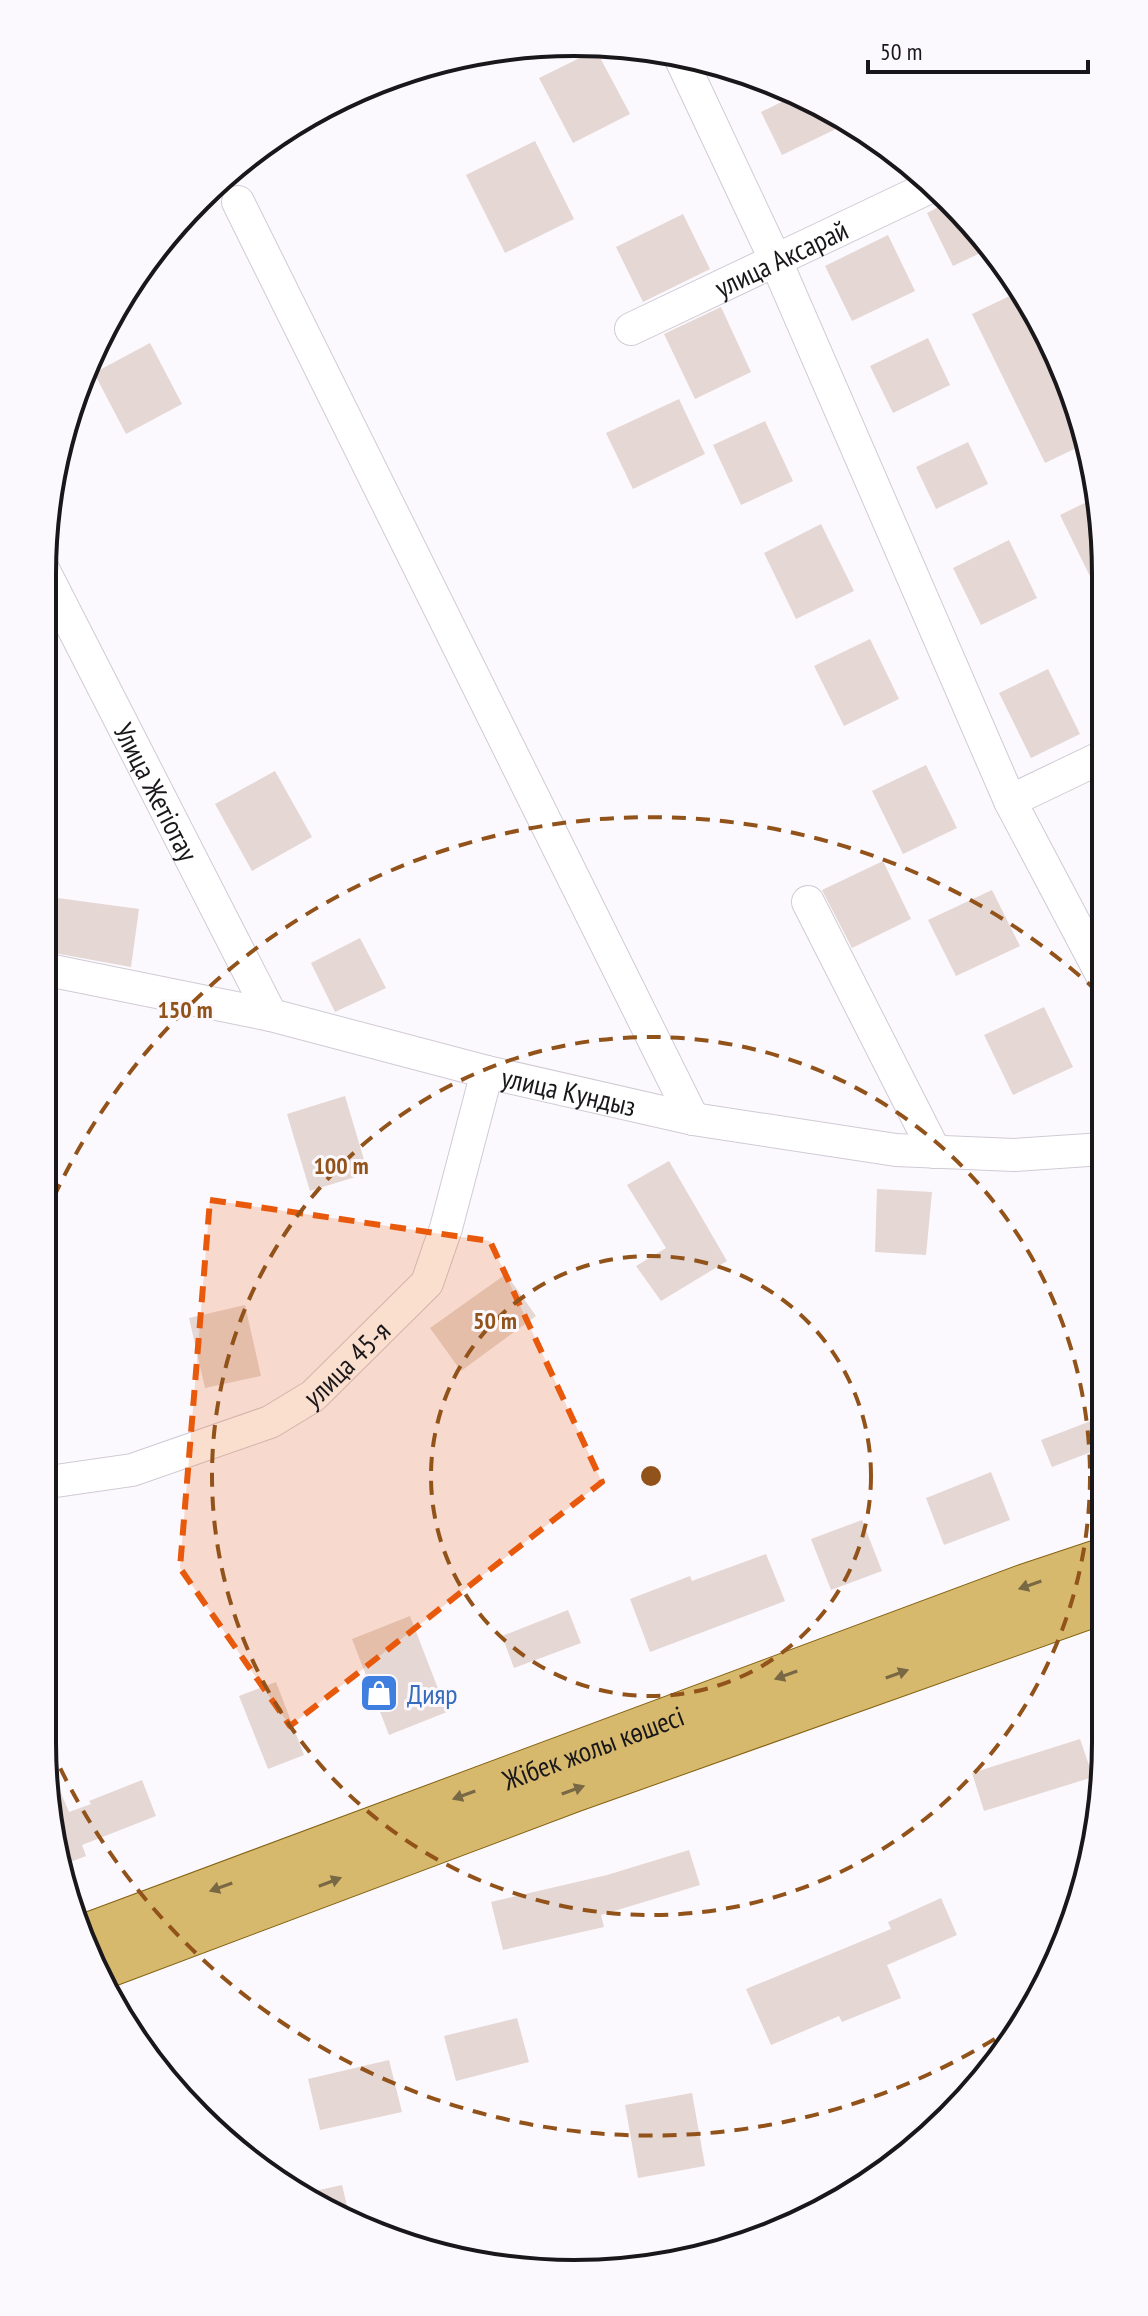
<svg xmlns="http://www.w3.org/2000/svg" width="1148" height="2316" viewBox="0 0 1148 2316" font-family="'PT Sans Narrow',sans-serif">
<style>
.building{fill:#e5d7d3}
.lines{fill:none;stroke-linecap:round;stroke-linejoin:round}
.minor-casing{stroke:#d0cad5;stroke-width:34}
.primary-casing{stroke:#846211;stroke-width:46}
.minor{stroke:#fff;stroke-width:32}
.primary{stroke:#d7b96d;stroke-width:44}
.oneway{fill:#786844}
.marked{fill:#e8590c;fill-opacity:0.2;stroke:#e8590c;stroke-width:6;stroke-dasharray:16 10;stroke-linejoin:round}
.ring{fill:none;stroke:#92531b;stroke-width:4;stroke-dasharray:14 10}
.labels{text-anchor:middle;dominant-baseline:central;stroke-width:6;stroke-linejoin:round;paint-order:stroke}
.street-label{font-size:28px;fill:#1a171b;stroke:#fcf9fe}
.shop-label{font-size:28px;fill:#366cbe;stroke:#fcf9fe;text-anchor:start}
.rim{fill:none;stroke:#1a171b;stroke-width:4}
.centre{fill:#92531b;stroke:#fcf9fe;stroke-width:4}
.ring-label{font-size:24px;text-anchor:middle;font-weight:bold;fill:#92531b;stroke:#fcf9fe;stroke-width:6;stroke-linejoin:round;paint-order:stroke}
</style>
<rect width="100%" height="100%" fill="#fcf9fe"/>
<g class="building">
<polygon points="596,50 630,114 573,143 539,78"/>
<polygon points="800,93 829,109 838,128 782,155 761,112"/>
<polygon points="535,141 574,219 505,253 466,175"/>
<polygon points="948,202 993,247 953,266 927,213"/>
<polygon points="683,214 710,269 643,302 616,247"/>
<polygon points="888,235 915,291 852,321 825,266"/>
<polygon points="1018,292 1066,390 1070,388 1085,444 1045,463 972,314"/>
<polygon points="721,307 751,372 695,399 664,334"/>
<polygon points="928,338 950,385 893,413 870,366"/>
<polygon points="150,343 182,404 126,434 94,373"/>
<polygon points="679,399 705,454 633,489 606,433"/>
<polygon points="765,421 793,481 741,505 713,445"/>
<polygon points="968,442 988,484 936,509 916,467"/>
<polygon points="1099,496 1102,505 1102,601 1060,515"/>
<polygon points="821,524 854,591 796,619 764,553"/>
<polygon points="1009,540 1037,598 981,625 953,568"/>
<polygon points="870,639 899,699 844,726 814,666"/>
<polygon points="1048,669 1080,734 1031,758 999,693"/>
<polygon points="926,765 957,828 903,854 872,791"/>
<polygon points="275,771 312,837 252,871 215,804"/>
<polygon points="883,861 911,919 852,948 822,890"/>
<polygon points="992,890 1020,946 956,976 928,920"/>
<polygon points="43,896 139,909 131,967 43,951"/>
<polygon points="360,938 386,988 335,1012 311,963"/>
<polygon points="1044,1007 1073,1067 1013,1095 984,1035"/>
<polygon points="345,1096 368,1173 310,1191 287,1114"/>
<polygon points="669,1161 727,1261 661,1301 636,1266 666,1248 627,1185"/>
<polygon points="877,1189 932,1192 926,1255 875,1252"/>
<polygon points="506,1274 536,1316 461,1371 430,1328"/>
<polygon points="245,1305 261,1376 205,1388 189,1318"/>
<polygon points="1104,1416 1104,1447 1052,1467 1041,1440"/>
<polygon points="991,1472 1010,1520 944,1545 926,1498"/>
<polygon points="862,1520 882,1571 831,1590 811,1539"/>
<polygon points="766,1554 785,1601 650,1652 630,1599 690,1576 692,1581"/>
<polygon points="568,1610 581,1643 514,1668 502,1636"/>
<polygon points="410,1616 447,1712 389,1735 352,1639"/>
<polygon points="276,1682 304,1755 268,1769 239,1696"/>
<polygon points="1080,1739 1093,1777 984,1811 972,1773"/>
<polygon points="142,1780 156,1816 82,1845 86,1856 62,1865 51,1796 61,1793 69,1812 91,1804 89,1801"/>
<polygon points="689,1850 700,1885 601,1915 604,1927 503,1950 491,1902 607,1875"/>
<polygon points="941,1898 957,1935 887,1965 901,1998 842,2022 839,2016 771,2045 746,1989 891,1929 888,1922"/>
<polygon points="517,2018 529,2062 456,2081 444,2036"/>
<polygon points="389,2060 402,2112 320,2130 308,2079"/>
<polygon points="692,2093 705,2166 638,2178 625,2105"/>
<polygon points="342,2185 350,2218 308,2202 297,2195"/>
</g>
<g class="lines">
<g class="minor-casing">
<g id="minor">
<polyline points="679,55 775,259 1010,801 1103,977"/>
<polyline points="238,202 693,1119"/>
<path id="s1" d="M631,329L932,186"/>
<path id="s2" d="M43,569L271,1015"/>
<polyline points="1010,801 1102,757"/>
<polyline points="808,902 935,1152"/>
<path id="s3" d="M43,969L271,1015L487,1072L693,1119L896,1150L1014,1155L1103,1149"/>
<path id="s4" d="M42,1483L132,1470L270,1422L313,1396L427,1283L446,1228L487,1072"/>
</g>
</g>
<g class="primary-casing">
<g id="primary">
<path id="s5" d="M83,1937L1026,1586L1104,1560"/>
<polyline points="100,1968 573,1790 1104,1601"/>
</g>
</g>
<use href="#minor" class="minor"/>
<use href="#primary" class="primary"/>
</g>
<defs><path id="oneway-solid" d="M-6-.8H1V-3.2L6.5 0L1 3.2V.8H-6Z" transform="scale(2)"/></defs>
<g class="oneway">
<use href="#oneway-solid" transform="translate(1030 1585) rotate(161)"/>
<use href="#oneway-solid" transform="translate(897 1674) rotate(-20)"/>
<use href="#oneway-solid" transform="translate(786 1675) rotate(160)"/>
<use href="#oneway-solid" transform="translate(573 1790) rotate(-20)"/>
<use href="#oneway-solid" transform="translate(464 1795) rotate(160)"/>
<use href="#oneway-solid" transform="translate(330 1882) rotate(-21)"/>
<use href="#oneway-solid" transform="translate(221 1887) rotate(160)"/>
</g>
<path class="marked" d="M210,1200L490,1241L602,1482L290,1726L180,1568Z"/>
<g class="ring">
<circle cx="651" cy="1476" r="220"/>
<circle cx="651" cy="1476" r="439"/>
<path d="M1015 2026A659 659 0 0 1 42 1728M44 1219A659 659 0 0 1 1100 994"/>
</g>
<defs>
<g id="shop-square" transform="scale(2)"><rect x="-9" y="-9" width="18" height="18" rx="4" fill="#3f7fe0" stroke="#fcf9fe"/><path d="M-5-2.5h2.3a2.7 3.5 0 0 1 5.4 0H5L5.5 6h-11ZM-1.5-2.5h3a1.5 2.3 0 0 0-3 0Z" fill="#fff"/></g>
</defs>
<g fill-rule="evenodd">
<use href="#shop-square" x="379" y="1693"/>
</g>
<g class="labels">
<g class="street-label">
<text stroke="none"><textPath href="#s1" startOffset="166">улица Аксарай</textPath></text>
<text stroke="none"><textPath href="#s2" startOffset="250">Улица Жетіотау</textPath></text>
<text stroke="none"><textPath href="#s3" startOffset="540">улица Кундыз</textPath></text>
<text stroke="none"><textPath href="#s4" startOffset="334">улица 45-я</textPath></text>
<text stroke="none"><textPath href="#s5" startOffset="544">Жібек жолы көшесі</textPath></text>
</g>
<g class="shop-label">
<text x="407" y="1693">Дияр</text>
</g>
</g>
<path d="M0 0H1148V2316H0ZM574 56H574A518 518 0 0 1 1092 574V1742A518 518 0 0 1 574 2260H574A518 518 0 0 1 56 1742V574A518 518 0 0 1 574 56Z" fill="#fcf9fe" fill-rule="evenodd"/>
<path class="rim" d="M574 56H574A518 518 0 0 1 1092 574V1742A518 518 0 0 1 574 2260H574A518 518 0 0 1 56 1742V574A518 518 0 0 1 574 56Z"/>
<circle cx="651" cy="1476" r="12" class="centre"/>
<g class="ring-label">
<text x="185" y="1018">150 m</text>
<text x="341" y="1174">100 m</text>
<text x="495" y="1329">50 m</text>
</g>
<path d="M868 60v12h220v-12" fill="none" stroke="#1a171b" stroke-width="4"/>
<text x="880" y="60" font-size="24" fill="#1a171b" stroke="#fcf9fe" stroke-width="6" paint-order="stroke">50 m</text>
</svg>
